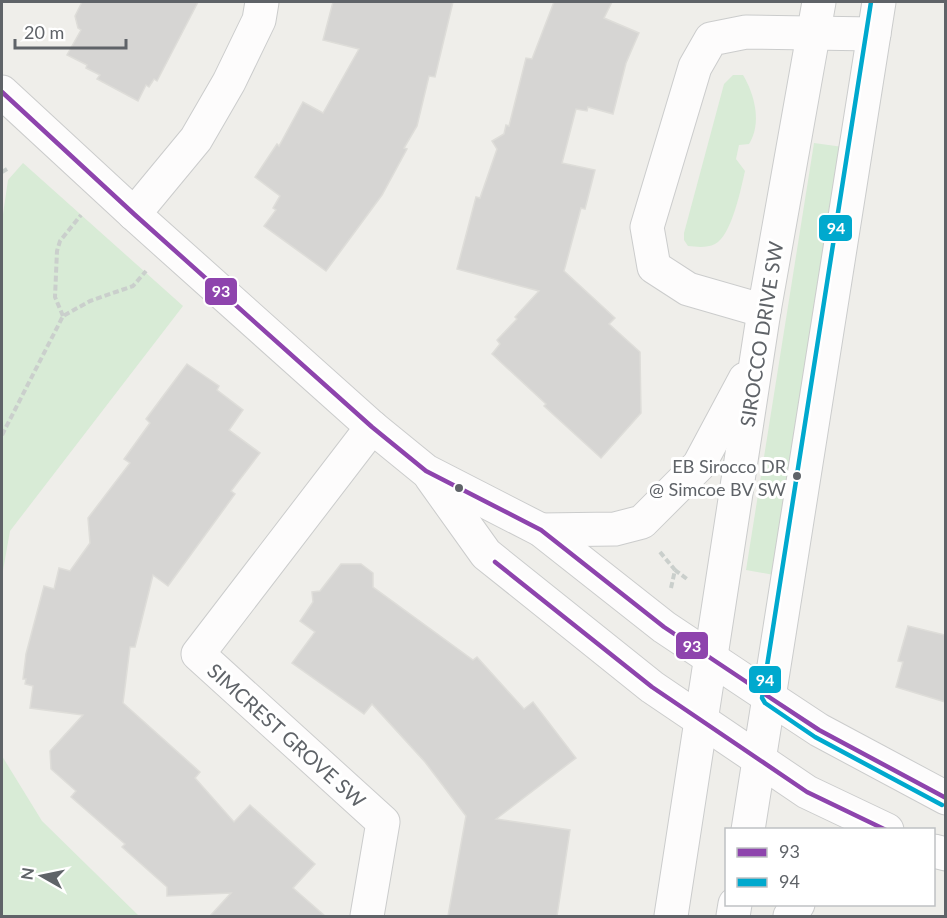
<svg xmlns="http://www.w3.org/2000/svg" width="947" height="918" viewBox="0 0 947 918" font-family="Lato,sans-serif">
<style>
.green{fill:#d8ebd6}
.building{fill:#d6d5d3;stroke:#deddd9;stroke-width:1.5}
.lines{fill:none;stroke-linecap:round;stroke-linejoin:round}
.minor-casing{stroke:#cbcccc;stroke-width:35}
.tertiary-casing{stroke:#cbcccc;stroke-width:35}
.path{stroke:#cacfcc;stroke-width:4;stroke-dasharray:6 3;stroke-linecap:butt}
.minor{stroke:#fdfcfc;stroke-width:33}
.tertiary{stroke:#fdfcfc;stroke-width:33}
.bus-1-casing{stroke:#fff;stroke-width:9}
.bus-2-casing{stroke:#fff;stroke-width:9}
.bus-1{stroke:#8e44ad;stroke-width:4.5}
.bus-2{stroke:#00a9ce;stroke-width:4.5}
.bus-dot{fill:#5f6368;stroke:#fff;stroke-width:2}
.labels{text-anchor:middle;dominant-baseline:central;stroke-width:6;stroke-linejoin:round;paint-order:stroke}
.bus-label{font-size:18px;fill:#5f6368;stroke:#fff;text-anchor:end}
.street-label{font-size:20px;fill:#5f6368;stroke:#fff}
.line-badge{stroke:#fff;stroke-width:2}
.badge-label{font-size:16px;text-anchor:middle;font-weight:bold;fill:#fff}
</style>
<rect width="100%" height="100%" fill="#efeeea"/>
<g class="green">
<path d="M733,75H743C755,95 762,124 749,144L739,145L736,159L745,171C741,188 732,235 715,244C707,248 697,247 688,246L684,240V233L724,84Z"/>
<polygon points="814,143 843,147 774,575 746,570"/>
<polygon points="23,163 183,306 10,531 2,576 2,221 8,180"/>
<polygon points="2,756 42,821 139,916 2,916"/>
</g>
<g class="building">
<polygon points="82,2 198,2 157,81 154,79 149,87 146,85 138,101 97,79 100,75 86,68 87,65 67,55 81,30 78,28 75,16"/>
<polygon points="333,2 453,2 435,77 429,76 417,126 404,148 407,149 382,195 326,271 264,226 276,210 273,208 280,196 255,177 277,144 279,146 303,102 323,113 359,49 323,40"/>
<polygon points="554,2 612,2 604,18 639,33 626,63 613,114 588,107 587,111 576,109 562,163 595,170 585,209 581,208 564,271 615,318 609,324 640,352 641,413 601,458 544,406 546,404 492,354 500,344 497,340 517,319 515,317 539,291 457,269 476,197 480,198 497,149 492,141 504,134 506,125 509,126 526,58 532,59"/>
<polygon points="187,364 219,386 217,390 243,410 229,430 260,453 231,491 235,494 168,586 153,575 135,647 130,647 123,703 200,772 195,778 234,822 250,805 315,864 293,888 325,916 210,916 231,893 167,896 167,887 122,847 125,844 71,797 76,791 51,769 50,751 83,715 30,708 33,686 25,684 26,679 23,679 26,654 44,586 54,589 59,568 70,571 90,543 88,518 130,463 124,459 150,423 146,419"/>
<polygon points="341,564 361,564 373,573 373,587 473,660 477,657 524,709 533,702 576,758 496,819 570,830 557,916 448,916 466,816 425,762 372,704 364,714 292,663 315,632 300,621 313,602 312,592 320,591"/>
<polygon points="908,626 945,635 945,702 896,687 903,662 898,661"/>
</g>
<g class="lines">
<g class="minor-casing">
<g id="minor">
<polyline points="134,214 196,139 229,82 259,20 262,2"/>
<polyline points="764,311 688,289 654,267 647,227 695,67 711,39 746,32 874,34"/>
<polyline points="367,916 383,822 198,654 372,427"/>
</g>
</g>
<g class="tertiary-casing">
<g id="tertiary">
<polyline points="2,92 134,214 372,427 426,471 541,530 664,627 769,697 819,730 946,798"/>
<polyline points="431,477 486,554 652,687 807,792 887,830"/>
<polyline points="541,530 615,529 642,522 699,465 745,379"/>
<polyline points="748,830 879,2"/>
<polyline points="934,851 946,854"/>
<polyline points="671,916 764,311 819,2"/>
<polyline points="733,916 735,904"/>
<polyline points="790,916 798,904"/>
</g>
</g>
<g class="path">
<polyline points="2,172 7,169"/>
<polyline points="63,316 55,297 57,251 60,241 81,215"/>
<polyline points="2,435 63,316 90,301 133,286 146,271"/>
<polyline points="660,552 675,570"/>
<polyline points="671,588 675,570 687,579"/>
</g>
<use href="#minor" class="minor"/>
<use href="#tertiary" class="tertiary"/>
<g class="bus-1-casing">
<g id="bus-1">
<polyline points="2,92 134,214 372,427 426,471 541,530 664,627 769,697 819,730 946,798"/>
<polyline points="495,562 652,687 807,792 886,830"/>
</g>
</g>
<g class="bus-2-casing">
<polyline id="bus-2" points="871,2 762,698 765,703 815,737 942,805"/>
</g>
<use href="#bus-1" class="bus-1"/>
<use href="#bus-2" class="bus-2"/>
</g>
<g class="bus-dot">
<circle cx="797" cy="476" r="5"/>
<circle cx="459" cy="488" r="5"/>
</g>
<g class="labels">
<g class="bus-label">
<text x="786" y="466">EB Sirocco DR<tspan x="786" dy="23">@ Simcoe BV SW</tspan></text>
</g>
<g class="street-label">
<text transform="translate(761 334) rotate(-81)">SIROCCO DRIVE SW</text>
<text transform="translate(287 735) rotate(42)">SIMCREST GROVE SW</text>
</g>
</g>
<g class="line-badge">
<rect x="818" y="214" width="35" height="28" rx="6" fill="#00a9ce"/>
<rect x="204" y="277" width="34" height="29" rx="6" fill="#8e44ad"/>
<rect x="675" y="631" width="34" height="29" rx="6" fill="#8e44ad"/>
<rect x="748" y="665" width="34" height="29" rx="6" fill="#00a9ce"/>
</g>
<g class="badge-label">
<text x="836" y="234">94</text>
<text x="221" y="297">93</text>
<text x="692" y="652">93</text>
<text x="765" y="686">94</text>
</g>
<rect width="947" height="918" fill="none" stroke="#5f6368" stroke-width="6"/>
<rect x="725" y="828" width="210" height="78" fill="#ffffff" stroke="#bfc1c3" stroke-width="1.5"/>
<rect x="737" y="848" width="30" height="9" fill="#8e44ad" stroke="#bfc1c3" stroke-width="1.5"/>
<text x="779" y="858" font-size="18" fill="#5f6368">93</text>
<rect x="737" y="878" width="30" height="9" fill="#00a9ce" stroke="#bfc1c3" stroke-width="1.5"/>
<text x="779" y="888" font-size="18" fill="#5f6368">94</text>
<g transform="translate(42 876) rotate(279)" stroke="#ffffff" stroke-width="4.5" paint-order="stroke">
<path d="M0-4.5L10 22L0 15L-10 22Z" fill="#5f6368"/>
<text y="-9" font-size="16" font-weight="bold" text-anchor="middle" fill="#5f6368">N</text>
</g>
<path d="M15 39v9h111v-9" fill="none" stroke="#5f6368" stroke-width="3"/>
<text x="24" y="39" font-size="18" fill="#5f6368" stroke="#ffffff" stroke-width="4.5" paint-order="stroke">20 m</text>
</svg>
